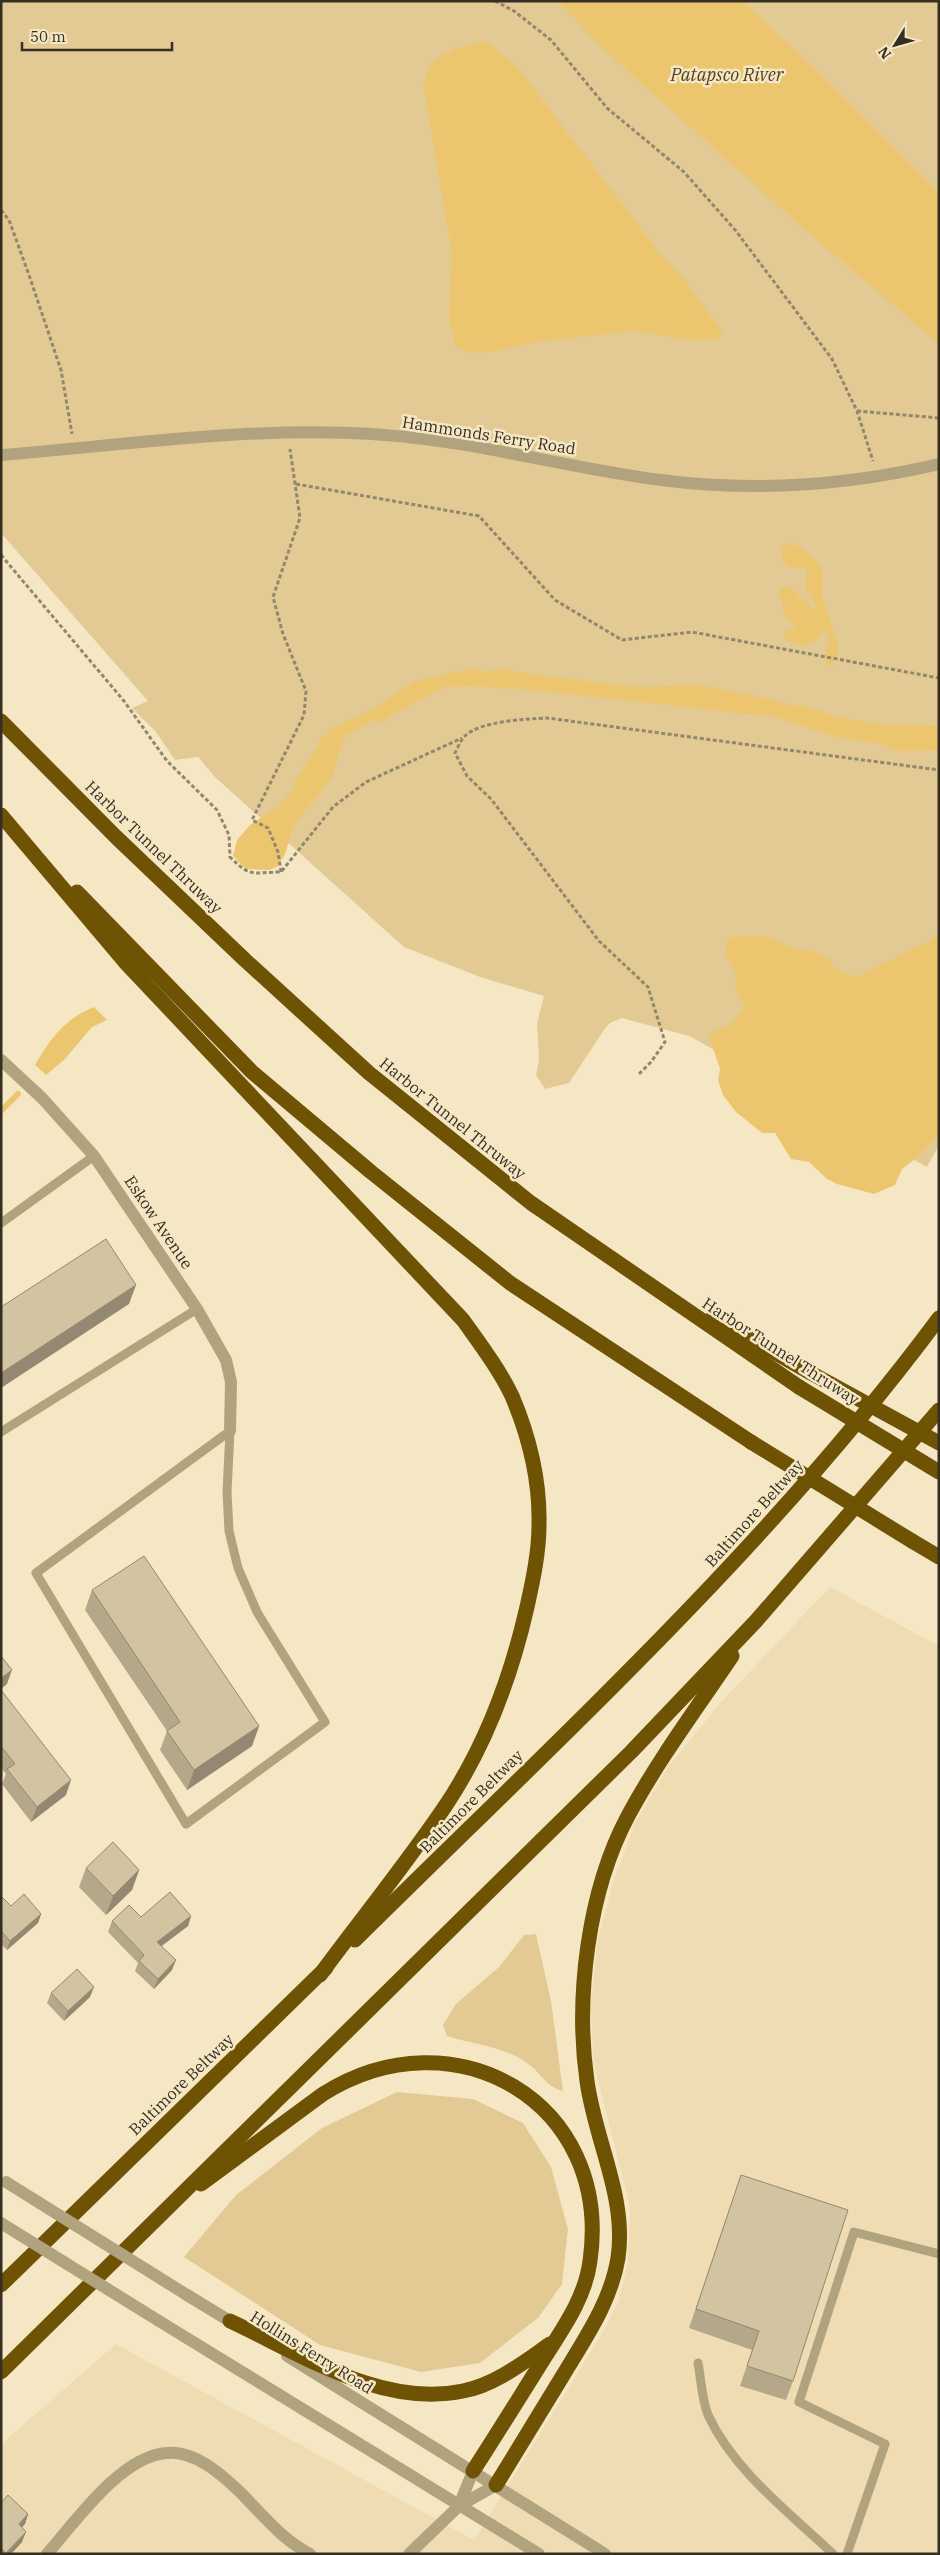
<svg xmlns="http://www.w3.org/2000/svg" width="940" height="2555" viewBox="0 0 940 2555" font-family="'IBM Plex Serif',serif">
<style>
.built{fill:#efdcb3}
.green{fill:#e3ca94}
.water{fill:#ecc66f}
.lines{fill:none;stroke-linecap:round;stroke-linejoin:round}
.stream{stroke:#ecc66f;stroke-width:6}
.path{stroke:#91876f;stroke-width:3;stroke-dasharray:4 2.5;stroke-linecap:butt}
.service{stroke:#b2a37f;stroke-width:9}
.minor{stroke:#b2a37f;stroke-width:12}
.tertiary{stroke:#b2a37f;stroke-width:12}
.motorway{stroke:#6e5305;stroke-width:15}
.tertiary-bridge{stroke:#b2a37f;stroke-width:12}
.motorway-bridge{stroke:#6e5305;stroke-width:15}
.wall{fill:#b5a88a}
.shaded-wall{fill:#938871}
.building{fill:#d2c3a1;stroke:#938871}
.labels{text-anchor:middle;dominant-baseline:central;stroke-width:5;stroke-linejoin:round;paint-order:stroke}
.street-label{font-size:16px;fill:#352f22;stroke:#f6e7c4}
.water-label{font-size:18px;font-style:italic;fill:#52421d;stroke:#f6e7c4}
</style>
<rect width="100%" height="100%" fill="#f6e7c4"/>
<polygon class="built" points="830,1587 939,1646 939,2554 1,2554 1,2444 116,2344 474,2540 604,2330 618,2302 628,2262 630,2207 593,2060 591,2004 597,1943 613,1882 635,1823 668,1767 722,1701"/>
<g class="green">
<polygon points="1,1 939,1 939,1145 927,1167 689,1036 622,1018 610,1023 604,1030 569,1083 545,1089 536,1075 539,1060 537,1023 544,996 480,977 404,947 215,777 198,757 175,760 156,732 132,708 148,701 1,533"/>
<path d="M536,1934L551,2001L563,2091C544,2086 542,2073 527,2063C505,2047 472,2044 447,2036L443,2025L456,2004L499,1967L524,1935Z"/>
<polygon points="397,2092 473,2099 523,2123 551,2167 568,2229 562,2284 538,2318 480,2363 421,2372 320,2345 184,2257 236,2195 322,2128"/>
</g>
<g class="water">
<polygon points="558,1 743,1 825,79 939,193 939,344 805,230 601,47"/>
<polygon points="487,41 519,69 658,251 684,278 723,333 717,340 690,340 635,331 541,341 496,351 471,353 455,346 449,318 452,254 423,83 431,63 455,48"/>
<path d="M792,543L804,550L821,565L823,570L822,595L839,649L832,665H827L824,658L829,639L826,630C820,632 820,637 815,641C807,648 790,644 784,638L786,629H794L795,626L784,615L779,593L781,587L791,588L813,609L817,607L805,587L807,570L804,567L790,568C779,559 776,546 792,543Z"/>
<polygon points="468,669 524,677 553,677 637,687 700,685 774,700 819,714 878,724 939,726 939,750 900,751 881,744 835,737 775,717 542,691 471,686 445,687 393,714 379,724 377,724 378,719 375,719 344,737 332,777 294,825 285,854 277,867 268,870 246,869 233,856 237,840 250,825 278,807 307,772 321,739 331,729 372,709 416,681"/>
<polygon points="939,933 939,1135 918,1157 902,1169 895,1185 874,1194 837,1184 827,1179 809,1162 791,1159 775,1133 762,1133 736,1112 723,1095 718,1080 720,1069 709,1036 716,1030 729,1026 745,1006 735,989 736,974 725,953 727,941 733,936 769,937 789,947 816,952 830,960 834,968 853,976 861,975 930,940"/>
<path d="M94,1007L107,1020L92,1027L64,1060L46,1075L35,1065C51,1038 64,1019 94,1007Z"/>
</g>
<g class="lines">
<g class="stream">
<polyline points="488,674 500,672 540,678"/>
<polyline points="798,708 827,716"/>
<polyline points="297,784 320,748"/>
<polyline points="1,1111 18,1094"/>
</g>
<g class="path">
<polyline points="495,1 514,11 551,40 607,108 684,172 736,231 832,359 857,411 873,461"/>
<polyline points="1,210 9,220 29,275 61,370 72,434"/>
<polyline points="857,411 939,418"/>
<polyline points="296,484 479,516 555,600 622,640 692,632 939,678"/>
<path d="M1,555L124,701L167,761L217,810L229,835L230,857C252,879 253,872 281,872L333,807L366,782L462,738"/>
<polyline points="281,872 278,852 268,828 252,820 304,715 306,691 283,634 273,597 300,518 290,449"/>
<path d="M639,1074L651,1062L665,1042L648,987L599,941L491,799L467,776L455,753C458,748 460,740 465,736C480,721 526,719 547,718L939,770"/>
</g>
<g class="service">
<polyline points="1,1223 94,1156"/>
<polygon points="230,1431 227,1492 229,1531 238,1568 257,1612 325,1722 186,1824 36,1573"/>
<polyline points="1,1432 197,1309"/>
<path d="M698,2363C701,2379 702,2400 708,2415C734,2471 789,2512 833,2554"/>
<polyline points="847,2554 885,2444 799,2402 854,2232 939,2254"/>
</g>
<g class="minor">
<polyline points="1,1060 42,1098 94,1156 197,1309 226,1360 231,1382 230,1431"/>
<path d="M47,2554C76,2521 121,2456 167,2453C194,2450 221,2474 239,2491C261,2513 282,2540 310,2554"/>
<polyline points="409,2554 459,2506"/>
</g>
<g class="tertiary">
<path d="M1,455C128,445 257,425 385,435C478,442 568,468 661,480C753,492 849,485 939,464"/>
<polyline points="187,2295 238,2326"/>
<polyline points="159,2321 539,2554"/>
<polyline points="287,2356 605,2554"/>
<polyline points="459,2506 496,2485"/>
<polyline points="459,2506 473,2471"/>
</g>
<g class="motorway">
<polyline points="1,721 116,837 245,960 369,1073 531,1203 799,1387"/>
<path d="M1,815L125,962L463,1320C480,1344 499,1369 512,1396C529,1436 540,1481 539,1525C539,1552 533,1580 527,1607C511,1677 486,1745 446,1805C407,1863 362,1918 320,1975"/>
<polyline points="77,892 252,1072 371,1172 510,1283 751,1442"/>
<polyline points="713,1317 809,1372"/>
<polyline points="912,1541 939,1557"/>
<path d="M355,1940C557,1740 769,1547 939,1318"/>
<path d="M201,2184L323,2094C454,2011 613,2102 590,2261C585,2301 558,2335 538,2368C516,2403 495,2437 473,2471"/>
<polyline points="1,2285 326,1968"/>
<path d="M230,2321C301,2354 382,2408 463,2391C495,2385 524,2362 550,2344"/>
<polyline points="1,2372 631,1752 756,1621 939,1410"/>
<path d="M496,2485C518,2449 540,2413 562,2377C584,2340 611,2302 618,2258C627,2197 595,2141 587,2081C575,1997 588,1891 628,1816C658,1760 697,1708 732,1656"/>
</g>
<g class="tertiary-bridge">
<polyline points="6,2182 187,2295"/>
<polyline points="1,2223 159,2321"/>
</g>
<g class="motorway-bridge">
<polyline points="809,1372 939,1443"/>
<polyline points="799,1387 939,1472"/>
<polyline points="751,1442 912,1541"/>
</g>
</g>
<g class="wall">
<polygon points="92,1590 259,1726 252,1746 187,1790 160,1750 167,1731 85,1610"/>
<polygon points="1,1690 66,1795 31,1822 2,1784 6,1774 1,1768"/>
<polygon points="86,1868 139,1870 132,1890 106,1915 79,1887"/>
<polygon points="1,1896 11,1906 41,1914 38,1923 7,1950 1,1944"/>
<polygon points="191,1916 188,1926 162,1946 172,1970 154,1989 135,1971 138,1963 108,1932 112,1921 141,1917"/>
<polygon points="51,1993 90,1997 64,2021 47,2003"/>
<polygon points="741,2175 793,2381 786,2400 740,2386 752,2350 689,2328"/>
<polygon points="1,2503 28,2514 25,2524 22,2527 22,2542 11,2554 1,2554"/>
</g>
<g class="shaded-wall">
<polygon points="136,1285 129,1304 1,1388 1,1373"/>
<polygon points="12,1670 7,1684 1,1689 1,1678"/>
<polygon points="259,1726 252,1746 187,1790 194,1770"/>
<polygon points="71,1780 66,1795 31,1822 37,1807"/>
<polygon points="139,1870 132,1890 106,1915 113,1896"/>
<polygon points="41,1914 38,1923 7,1950 10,1941"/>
<polygon points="191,1916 188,1926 153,1952 157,1942"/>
<polygon points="176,1960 172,1970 154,1989 158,1979"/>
<polygon points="94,1987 90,1997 64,2021 68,2011"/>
<polygon points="28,2514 25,2524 15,2534 19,2524"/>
<polygon points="26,2532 22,2542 11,2554 6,2554"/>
</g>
<g class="building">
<polygon points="106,1239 136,1285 1,1373 1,1307"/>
<polygon points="144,1556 259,1726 194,1770 167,1731 180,1722 92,1590"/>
<polygon points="1,1656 12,1670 1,1678"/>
<polygon points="1,1690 71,1780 37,1807 7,1769 15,1764 1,1746"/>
<polygon points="113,1842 139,1870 113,1896 86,1868"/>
<polygon points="170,1892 191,1916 157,1942 176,1960 158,1979 139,1961 144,1955 112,1921 129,1905 141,1917"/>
<polygon points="24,1894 41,1914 10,1941 1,1931 1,1896 11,1906"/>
<polygon points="77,1969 94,1987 68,2011 51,1993"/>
<polygon points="741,2175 848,2210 793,2381 747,2366 759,2331 696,2309"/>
<polygon points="8,2495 28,2514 19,2524 26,2532 6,2553 1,2548 1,2503"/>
</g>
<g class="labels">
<g class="street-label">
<text transform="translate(489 435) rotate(9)">Hammonds Ferry Road</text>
<text transform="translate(154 847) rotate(44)">Harbor Tunnel Thruway</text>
<text transform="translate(453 1118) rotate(39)">Harbor Tunnel Thruway</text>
<text transform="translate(159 1222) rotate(56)">Eskow Avenue</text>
<text transform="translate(781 1351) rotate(33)">Harbor Tunnel Thruway</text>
<text transform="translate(754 1513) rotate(-48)">Baltimore Beltway</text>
<text transform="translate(471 1801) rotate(-45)">Baltimore Beltway</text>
<text transform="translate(181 2084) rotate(-44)">Baltimore Beltway</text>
<text transform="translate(312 2352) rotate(32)">Hollins Ferry Road</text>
</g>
<g class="water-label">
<text x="727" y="74">Patapsco River</text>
</g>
</g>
<rect width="940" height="2555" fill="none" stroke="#352f22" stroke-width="5"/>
<g transform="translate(895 45) rotate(233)" stroke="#f6e7c4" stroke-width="4" paint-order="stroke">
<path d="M0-4L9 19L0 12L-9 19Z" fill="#352f22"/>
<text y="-8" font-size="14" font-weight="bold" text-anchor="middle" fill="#352f22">N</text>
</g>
<path d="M22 42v8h150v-8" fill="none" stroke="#352f22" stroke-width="2.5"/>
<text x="30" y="42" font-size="15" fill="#352f22" stroke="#f6e7c4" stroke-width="4" paint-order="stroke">50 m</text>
</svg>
